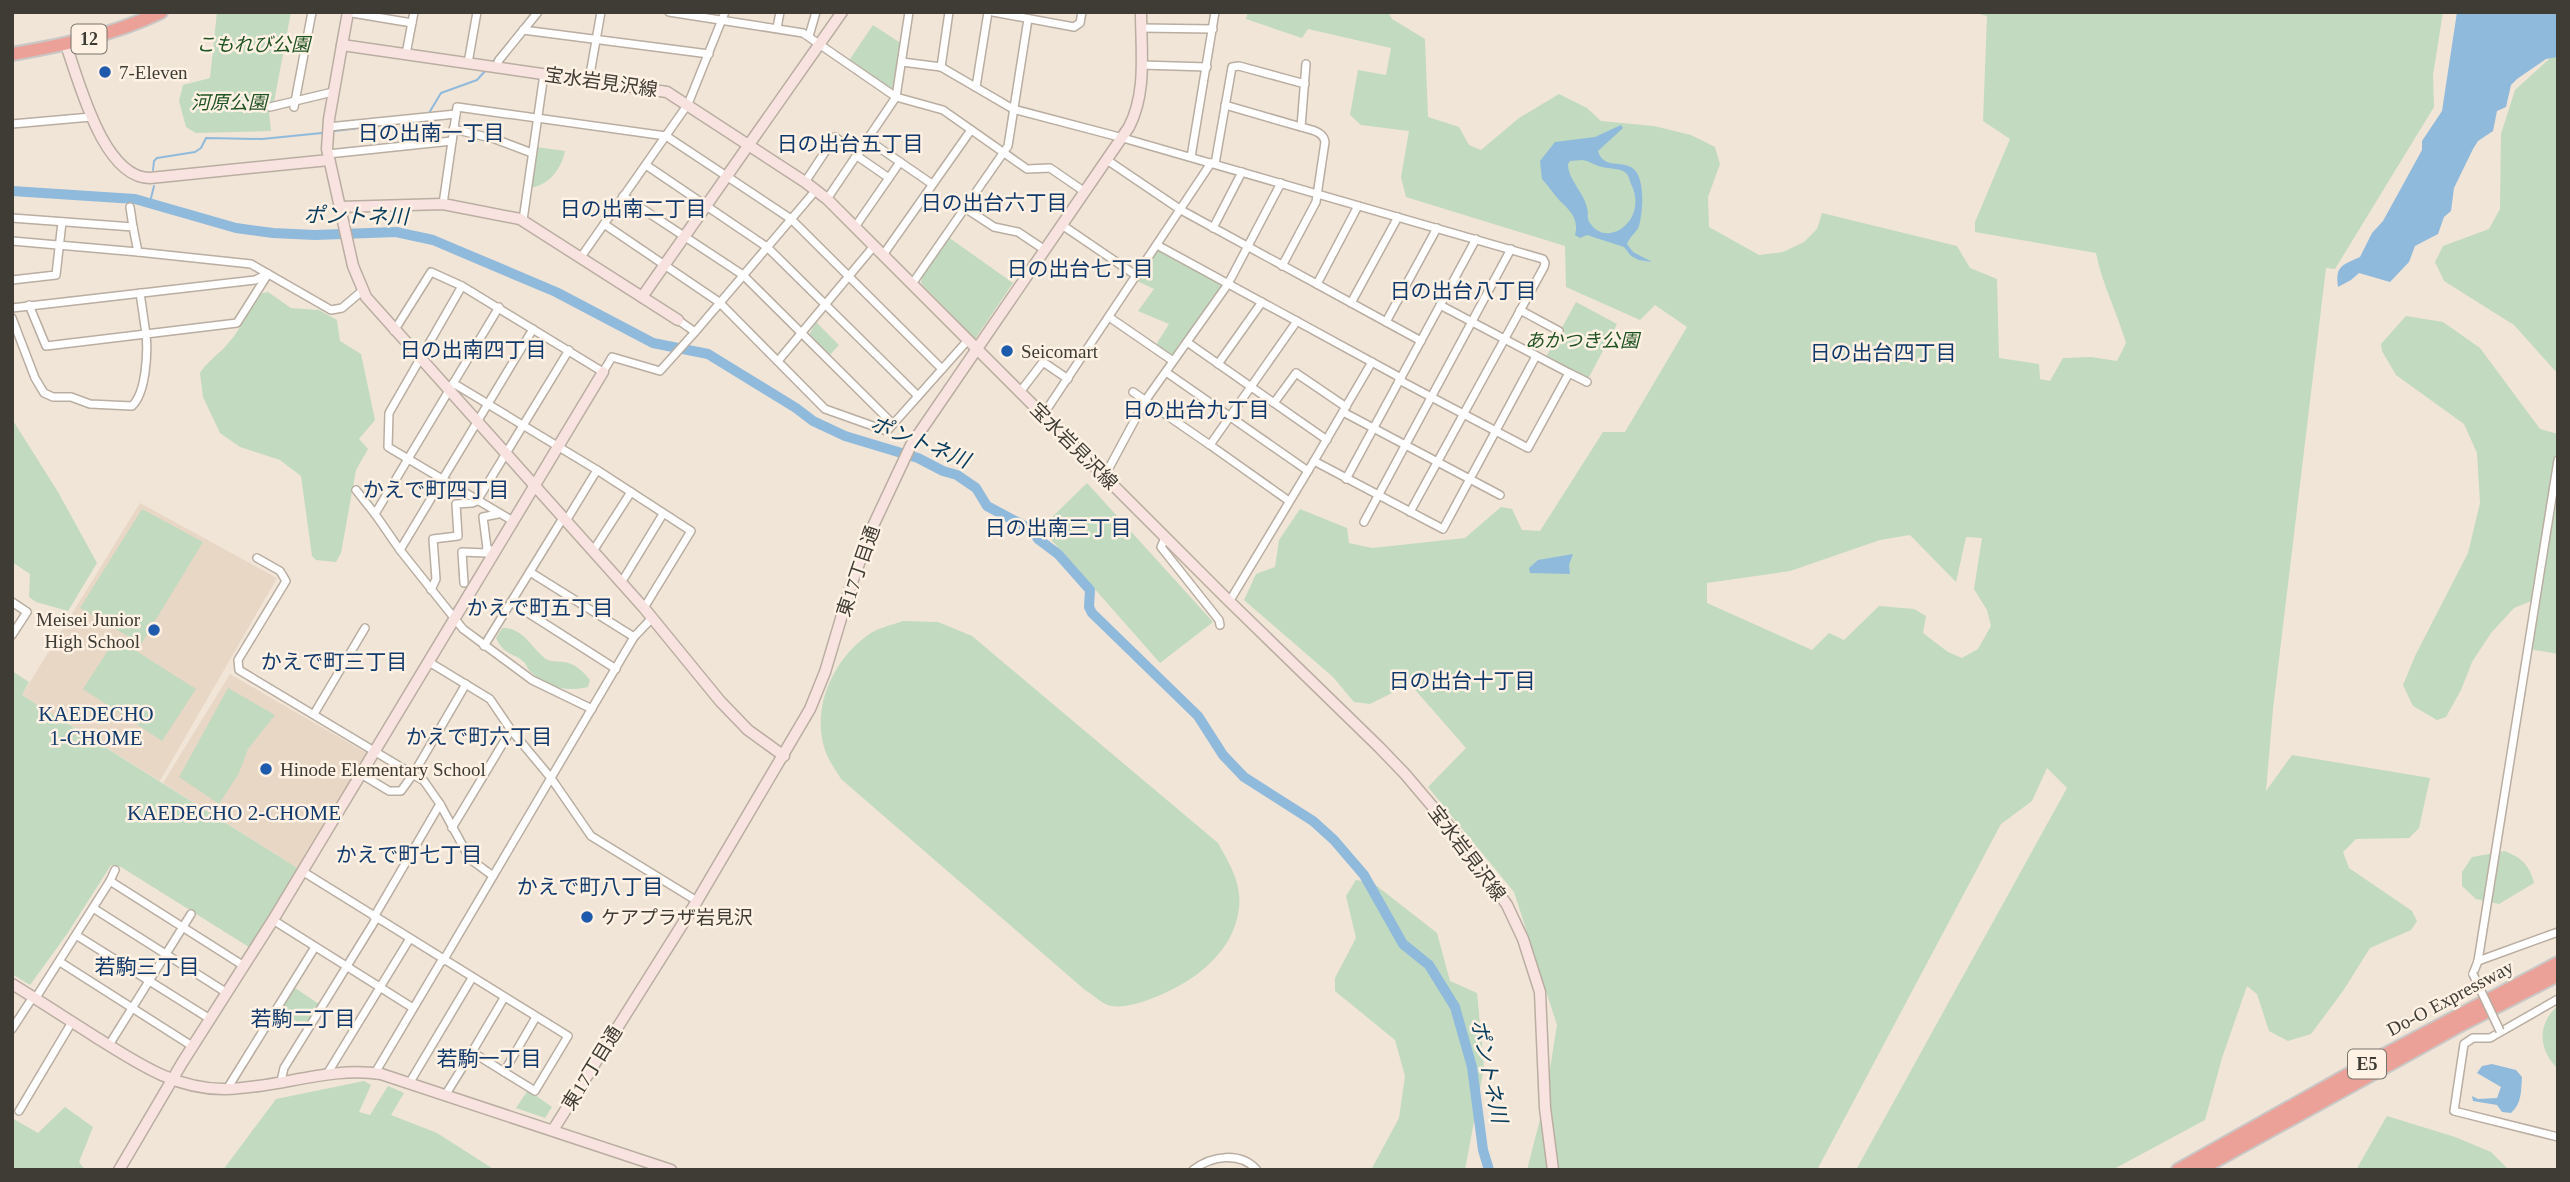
<svg xmlns="http://www.w3.org/2000/svg" width="2570" height="1182" viewBox="0 0 2570 1182" font-family="'Times New Roman','Noto Sans JP',serif">
<style>
.education{fill:#e9d7c6}
.green{fill:#c1dac0;fill-rule:evenodd}
.water{fill:#90badc;fill-rule:evenodd}
.lines{fill:none;stroke-linecap:round;stroke-linejoin:round}
.stream{stroke:#90badc;stroke-width:2}
.river{stroke:#90badc;stroke-width:10}
.street-casing{stroke:#b9aea1;stroke-width:10}
.secondary-casing{stroke:#b9aea1;stroke-width:13}
.highway-casing{stroke:#c9c8c6;stroke-width:16}
.street{stroke:#fff;stroke-width:7}
.secondary{stroke:#f9e3e0;stroke-width:10}
.highway{stroke:#eba197;stroke-width:12}
.street-bridge-casing{stroke:#b9aea1;stroke-width:10;stroke-linecap:butt}
.street-bridge{stroke:#fff;stroke-width:7}
.poi-dot{fill:#1e5bac;stroke:#fff2e5;stroke-width:2.5}
.labels{text-anchor:middle;dominant-baseline:central;stroke-width:5;stroke-linejoin:round;paint-order:stroke}
.shield{fill:#fff2e5;stroke:#79726a;stroke-width:2}
.shield-label{font-size:18px;font-weight:bold;fill:#3f3b35}
.park-label{font-size:19px;font-style:italic;fill:#1f5322;stroke:#fff2e5}
.poi-label{font-size:19px;fill:#3f3b35;stroke:#fff2e5;text-anchor:start}
.street-label{font-size:19px;fill:#3f3b35;stroke:#fff2e5}
.neighbourhood-label{font-size:21px;fill:#12396c;stroke:#fff2e5}
.water-label{font-size:21px;font-style:italic;fill:#083c5d;stroke:#fff2e5}
</style>
<rect width="100%" height="100%" fill="#f1e5d8"/>
<g class="education">
<polygon points="140,503 277,578 160,781 22,695"/>
<polygon points="230,674 368,754 299,869 163,783"/>
</g>
<g class="green">
<polygon points="217,12 291,12 274,102 268,102 271,131 196,133 186,127 179,101 183,85 210,78"/>
<path d="M1248,12H1388L1392,19L1425,39L1428,117L1459,127L1469,145L1481,150L1519,118L1559,94L1587,108L1601,121L1654,126L1691,135L1715,147L1720,164L1708,197L1709,227L1759,255L1783,252L1804,242L1817,229L1822,213L1957,246L1970,268L1997,279L1999,358L2039,364L2040,379L2050,381L2063,358L2091,357L2117,361L2126,343C2117,312 2102,284 2096,253L1975,232V222L2010,139L1983,121L1987,16L1973,12H2443L2433,75L2434,107L2335,269L2326,268L2273,709L2266,791L2292,755L2430,778L2419,828L2409,838L2356,839L2343,852L2349,868L2412,911L2417,921L2411,930L2370,948L2343,991L2311,1034L2288,1041L2269,1031L2257,994L2247,986L2222,1058L2205,1120L2112,1170H1856L2067,788L2047,768L2032,801L2001,824L1817,1170H1527L1545,1100L1557,1025L1514,892L1428,787L1466,748L1410,684L1370,704L1354,702L1333,677L1244,600L1256,574L1275,567L1279,540L1300,509L1347,528L1349,543L1372,548L1465,538L1501,507L1512,509L1522,530L1540,531L1603,432H1625L1687,327L1655,305L1640,320L1566,287L1565,246L1406,197L1401,177L1409,131L1361,125L1350,115L1358,70L1386,75L1391,48L1308,29L1302,38L1246,19ZM1910,535L1956,582L1966,537L1982,538L1974,589L1987,610L1991,626L1978,649L1962,658L1948,652L1923,633L1926,616L1914,609L1879,606L1844,640L1829,633L1812,650L1707,603V583L1790,571L1880,540Z"/>
<polygon points="873,25 902,44 895,94 848,62"/>
<polygon points="2558,51 2558,374 2514,325 2444,281 2435,262 2443,246 2489,229 2500,209 2501,134 2515,90"/>
<path d="M536,147L565,151C561,170 548,186 529,188Z"/>
<polygon points="948,237 1013,283 975,339 921,283 923,272"/>
<polygon points="1158,248 1225,284 1173,357 1156,345 1169,324 1138,311 1154,289 1137,281"/>
<path d="M268,292L291,308L319,310L337,320L340,341L361,354L375,420L359,439L368,449L356,470L341,553L336,562L316,560L312,556L301,476L280,460L240,447L220,433L203,397L200,373C208,361 215,357 224,348C239,333 248,312 259,294Z"/>
<polygon points="1576,302 1617,324 1588,379 1546,357"/>
<polygon points="2406,316 2443,322 2480,348 2540,429 2558,434 2558,654 2524,648 2541,597 2514,608 2491,633 2472,662 2461,690 2446,717 2437,720 2413,706 2403,685 2416,654 2468,553 2480,503 2477,453 2464,424 2396,375 2382,351 2381,344"/>
<polygon points="816,322 839,345 829,356 809,335"/>
<polygon points="12,419 58,492 97,563 68,611 36,602 29,597 30,574 12,562"/>
<polygon points="1087,483 1213,622 1160,663 1041,528"/>
<polygon points="142,509 203,542 141,644 80,608"/>
<path d="M903,621L938,622L972,636L1218,843C1229,863 1242,883 1239,908C1234,954 1190,985 1150,999C1138,1004 1120,1009 1108,1005C1100,1002 1092,994 1085,990L841,779C836,770 828,760 825,750C811,708 833,660 868,635C877,628 892,625 903,621Z"/>
<path d="M502,628C523,627 532,649 546,659C551,662 557,661 563,662C573,662 584,672 590,680L588,687C567,692 547,688 531,672C528,670 527,666 525,663C516,653 505,657 496,638Z"/>
<polygon points="116,638 196,689 162,741 83,689"/>
<polygon points="12,671 29,682 22,695 299,869 249,947 121,867 111,865 67,934 30,985 12,974"/>
<polygon points="228,688 275,715 248,749 239,773 219,804 179,777"/>
<path d="M2505,851C2523,859 2529,865 2534,883L2499,904L2476,899L2462,886V872L2472,857Z"/>
<polygon points="1356,880 1373,883 1437,933 1450,981 1477,993 1484,1067 1465,1170 1371,1170 1399,1118 1405,1076 1395,1040 1335,991 1335,978 1356,938 1346,896"/>
<polygon points="292,986 322,1006 308,1029 278,1009"/>
<path d="M2558,1006V1069C2539,1051 2536,1024 2558,1006Z"/>
<polygon points="364,1081 371,1085 359,1112 370,1115 388,1086 404,1093 391,1115 437,1133 495,1170 223,1170 276,1099"/>
<polygon points="528,1090 552,1107 545,1118 516,1108"/>
<polygon points="65,1107 93,1127 79,1162 85,1170 12,1170 12,1118 38,1133"/>
<polygon points="2387,1116 2455,1137 2491,1152 2509,1170 2356,1170"/>
</g>
<g class="water">
<path d="M2457,12H2558V57L2546,59L2517,79L2511,85L2506,107L2497,111L2493,131L2478,141L2473,149L2454,188L2451,211L2444,217L2438,234L2415,246L2409,262L2390,282L2359,273L2351,280L2338,287C2335,266 2342,265 2360,257L2372,233L2383,221L2422,150V141L2442,111Z"/>
<path d="M1621,125L1623,128L1598,151C1603,168 1618,161 1631,167C1646,175 1643,212 1639,226C1637,232 1630,236 1627,244L1633,252L1652,262L1639,260L1631,256L1624,247L1587,235L1580,238L1575,235C1579,220 1571,211 1560,201C1553,194 1549,186 1542,179L1540,161L1555,142L1595,137ZM1582,160C1590,161 1594,165 1602,167C1609,169 1617,168 1623,171C1629,174 1629,179 1631,184C1649,219 1608,250 1590,223C1586,218 1589,214 1587,208C1584,192 1568,180 1568,164L1570,161Z"/>
<polygon points="1573,554 1569,565 1570,574 1530,573 1529,568 1538,560"/>
<path d="M2492,1064L2516,1070L2522,1077C2521,1091 2522,1103 2511,1113L2502,1112L2497,1105L2473,1101L2472,1096L2478,1099L2497,1098L2501,1087L2477,1073L2482,1066Z"/>
</g>
<g class="lines">
<g class="stream">
<polyline points="492,63 530,16"/>
<polyline points="429,113 441,93 477,80 486,70"/>
<polyline points="335,131 424,120"/>
<polyline points="153,170 154,161 157,158 195,152 201,148 206,138 262,139 322,133"/>
<polyline points="150,202 154,186"/>
</g>
<polyline class="river" points="12,191 135,199 236,228 273,233 315,235 396,232 433,240 556,292 653,343 708,354 796,408 813,421 845,436 918,458 943,471 957,475 976,488 987,506 1032,530 1038,539 1058,554 1090,590 1089,607 1092,613 1198,716 1223,755 1244,777 1313,821 1334,840 1364,875 1403,944 1429,965 1455,1007 1472,1067 1483,1150 1489,1170"/>
<g class="street-casing">
<g id="street">
<polyline points="346,12 412,23"/>
<polyline points="669,12 803,33 896,97 943,110 1027,169 1050,168 1085,192"/>
<polyline points="993,12 1074,27 1080,23 1082,12"/>
<polyline points="777,28 780,12"/>
<polyline points="1141,28 1213,29"/>
<polyline points="523,30 709,54"/>
<polyline points="809,36 816,12"/>
<polyline points="406,54 414,12"/>
<polyline points="902,62 941,67 1013,109 1123,138 1543,259 1545,263 1544,267 1410,512"/>
<polyline points="468,63 477,12"/>
<polyline points="1141,65 1207,67"/>
<polyline points="496,67 499,60 538,12"/>
<polyline points="941,67 949,12"/>
<polyline points="589,80 601,12"/>
<polyline points="976,87 988,12"/>
<polyline points="1225,105 1301,127"/>
<polyline points="270,107 333,92"/>
<polyline points="294,107 312,12"/>
<polyline points="12,124 91,117"/>
<polyline points="328,127 456,114"/>
<polyline points="453,129 495,139 532,153"/>
<polyline points="868,140 932,184"/>
<polyline points="328,154 452,141"/>
<polyline points="857,156 889,178"/>
<polyline points="1191,157 1215,12"/>
<polyline points="1107,160 1181,210 1421,341"/>
<polyline points="1215,164 1232,67 1239,66 1305,84"/>
<polyline points="646,165 767,247 918,396"/>
<polyline points="805,182 835,137 859,154"/>
<polyline points="623,196 743,275 893,424"/>
<polyline points="827,199 896,97 909,12"/>
<polyline points="443,204 457,107 666,136 791,219 942,369"/>
<polyline points="130,207 133,227"/>
<polyline points="965,208 994,227 1018,232 1045,250"/>
<polyline points="12,218 133,227 138,252 251,264 331,310 342,308 362,291"/>
<polyline points="523,220 544,74"/>
<polyline points="604,224 719,302 825,409 887,431 968,340"/>
<polyline points="1062,225 1137,276"/>
<polyline points="855,227 900,162"/>
<polyline points="1213,228 1242,172"/>
<polyline points="12,241 138,252"/>
<polyline points="1157,245 1401,378"/>
<polyline points="883,255 971,130"/>
<polyline points="581,257 688,104 725,12"/>
<path d="M1282,266L1316,202L1325,142C1323,131 1311,130 1301,127L1306,64"/>
<polyline points="12,280 56,275 62,222"/>
<polyline points="912,284 1008,146 1028,19"/>
<polyline points="1317,284 1358,206"/>
<polyline points="462,286 389,413 388,447 513,521"/>
<polyline points="1351,303 1398,217"/>
<polyline points="29,305 46,346 146,334 140,293"/>
<polyline points="1440,305 1569,373"/>
<polyline points="499,307 375,514 400,550 533,329"/>
<polyline points="12,308 255,280 268,274"/>
<polyline points="1520,310 1559,331"/>
<polyline points="1109,317 1173,361"/>
<path d="M12,318L35,378L44,393L53,397H71L90,404L132,406C146,393 148,353 146,334L237,323L268,274"/>
<polyline points="678,320 695,332 816,190"/>
<polyline points="1386,322 1437,228"/>
<polyline points="394,331 431,272 462,286 603,372 612,357 660,371 695,332"/>
<polyline points="1187,342 1274,403 1296,373 1346,407"/>
<polyline points="778,361 874,246"/>
<polyline points="1218,364 1262,302"/>
<polyline points="1166,372 1308,471"/>
<polyline points="1399,380 1528,448 1569,373 1587,382"/>
<polyline points="453,383 597,470 691,531 644,608"/>
<polyline points="1020,392 1043,362 1068,379"/>
<polyline points="1133,392 1210,445 1297,321"/>
<polyline points="1274,403 1327,440"/>
<polyline points="1343,412 1500,495"/>
<polyline points="1043,415 1211,163"/>
<polyline points="1210,445 1289,501"/>
<polyline points="1314,461 1372,362"/>
<polyline points="1103,474 1109,468 1145,401 1228,284 1281,183"/>
<polyline points="1346,479 1476,239"/>
<polyline points="356,490 375,514"/>
<polyline points="566,521 597,470"/>
<polyline points="1364,522 1511,249"/>
<polyline points="1165,538 1161,547 1219,620 1220,625"/>
<polyline points="400,550 463,629 532,680 592,709"/>
<polyline points="490,550 487,548 483,517 498,514"/>
<polyline points="593,551 631,492"/>
<polyline points="257,558 280,571 286,581 238,660 239,670 424,781 440,804 470,859 493,876"/>
<polyline points="530,572 634,637"/>
<polyline points="464,583 462,552 486,553 487,548"/>
<polyline points="621,583 663,514"/>
<polyline points="431,590 436,579 433,539 458,536 456,504 472,503 477,501 569,350"/>
<polyline points="12,602 27,612 12,635"/>
<polyline points="511,602 616,669"/>
<polyline points="1229,602 1314,461 1443,529 1536,356"/>
<polyline points="484,646 563,518"/>
<polyline points="429,662 490,699 511,730 551,778 591,836 697,901"/>
<polyline points="314,714 365,628"/>
<polyline points="361,774 389,791 401,791 414,773 466,684"/>
<polyline points="452,828 511,730"/>
<polyline points="302,871 568,1036 535,1091 472,1052 446,1094"/>
<polyline points="110,881 115,870"/>
<polyline points="93,908 227,993"/>
<polyline points="374,917 440,804"/>
<polyline points="273,920 413,1008"/>
<polyline points="76,935 210,1019"/>
<polyline points="443,961 634,637 652,618"/>
<polyline points="2478,961 2558,932"/>
<polyline points="60,962 192,1046"/>
<polyline points="2473,974 2478,961 2558,460"/>
<polyline points="35,999 110,881 244,966"/>
<polyline points="2558,999 2490,1038 2473,1038 2464,1044 2454,1111 2558,1137"/>
<polyline points="12,1029 33,997"/>
<polyline points="109,1045 191,914"/>
<polyline points="472,1052 504,998"/>
<polyline points="504,1072 536,1017"/>
<polyline points="375,1073 442,960"/>
<polyline points="327,1074 409,940"/>
<polyline points="281,1081 284,1068 376,919"/>
<polyline points="410,1082 472,978"/>
<polyline points="227,1089 315,947"/>
<polyline points="19,1111 72,1022"/>
<path d="M1193,1170C1211,1156 1240,1151 1257,1170"/>
</g>
</g>
<g class="secondary-casing">
<g id="secondary">
<polyline points="348,12 342,45 667,92 805,182 827,199 1228,600 1379,747 1405,774 1466,846 1507,905 1523,939 1540,992 1545,1108 1553,1170"/>
<path d="M66,45C79,81 103,178 150,178L329,160"/>
<polyline points="342,45 329,119 327,149 353,266 366,297 644,608 720,701 748,730 784,756"/>
<polyline points="340,207 443,204 520,219 678,320"/>
<polyline points="642,297 842,12"/>
<path d="M12,984C40,1001 67,1019 94,1036C136,1062 175,1090 226,1089C279,1088 329,1066 381,1074L671,1170"/>
<path d="M553,1130L697,901L810,709L825,672L851,585L873,526L911,445L1129,127C1147,92 1141,51 1141,12"/>
<polyline points="119,1170 182,1063 273,920 603,372"/>
</g>
</g>
<g class="highway-casing">
<g id="highway">
<path d="M12,54C64,45 113,35 161,12"/>
<polyline points="2178,1170 2365,1065 2558,963"/>
<polyline points="2199,1170 2457,1027 2558,975"/>
</g>
</g>
<use href="#street" class="street"/>
<use href="#secondary" class="secondary"/>
<use href="#highway" class="highway"/>
<g class="street-bridge-casing">
<polyline id="street-bridge" points="2473,974 2500,1031"/>
</g>
<use href="#street-bridge" class="street-bridge"/>
</g>
<g class="poi-dot">
<circle cx="105" cy="72" r="7"/>
<circle cx="1007" cy="351" r="7"/>
<circle cx="154" cy="630" r="7"/>
<circle cx="266" cy="769" r="7"/>
<circle cx="587" cy="917" r="7"/>
</g>
<g class="labels">
<g class="shield">
<rect x="71.5" y="24.5" width="35" height="29" rx="5"/>
<rect x="2348" y="1049.5" width="38" height="29" rx="5"/>
</g>
<g class="shield-label">
<text x="89" y="39">12</text>
<text x="2367" y="1064">E5</text>
</g>
<g class="park-label">
<text x="253" y="44">こもれび公園</text>
<text x="229" y="102">河原公園</text>
<text x="1582" y="340">あかつき公園</text>
</g>
<g class="poi-label">
<text x="119" y="72">7-Eleven</text>
<text x="1021" y="351">Seicomart</text>
<text x="140" y="619" text-anchor="end">Meisei Junior<tspan x="140" dy="22">High School</tspan></text>
<text x="280" y="769">Hinode Elementary School</text>
<text x="601" y="917">ケアプラザ岩見沢</text>
</g>
<g class="street-label">
<text transform="translate(601 82) rotate(8)">宝水岩見沢線</text>
<text transform="translate(1074 446) rotate(45)">宝水岩見沢線</text>
<text transform="translate(858 571) rotate(-71)">東17丁目通</text>
<text transform="translate(1467 853) rotate(53)">宝水岩見沢線</text>
<text transform="translate(2450 998) rotate(-28)">Do-O Expressway</text>
<text transform="translate(592 1068) rotate(-58)">東17丁目通</text>
</g>
<g class="neighbourhood-label">
<text x="431" y="133">日の出南一丁目</text>
<text x="850" y="144">日の出台五丁目</text>
<text x="994" y="203">日の出台六丁目</text>
<text x="633" y="209">日の出南二丁目</text>
<text x="1080" y="269">日の出台七丁目</text>
<text x="1463" y="291">日の出台八丁目</text>
<text x="473" y="350">日の出南四丁目</text>
<text x="1883" y="353">日の出台四丁目</text>
<text x="1196" y="410">日の出台九丁目</text>
<text x="436" y="490">かえで町四丁目</text>
<text x="1058" y="528">日の出南三丁目</text>
<text x="540" y="608">かえで町五丁目</text>
<text x="334" y="662">かえで町三丁目</text>
<text x="1462" y="681">日の出台十丁目</text>
<text x="96" y="714">KAEDECHO<tspan x="96" dy="24">1-CHOME</tspan></text>
<text x="479" y="737">かえで町六丁目</text>
<text x="234" y="813">KAEDECHO 2-CHOME</text>
<text x="409" y="855">かえで町七丁目</text>
<text x="590" y="887">かえで町八丁目</text>
<text x="147" y="967">若駒三丁目</text>
<text x="303" y="1019">若駒二丁目</text>
<text x="489" y="1059">若駒一丁目</text>
</g>
<g class="water-label">
<text transform="translate(356 216) rotate(1)">ポントネ川</text>
<text transform="translate(920 442) rotate(22)">ポントネ川</text>
<text transform="translate(1489 1071) rotate(78)">ポントネ川</text>
</g>
</g>
<rect width="2570" height="1182" fill="none" stroke="#3f3b35" stroke-width="28"/>
</svg>
